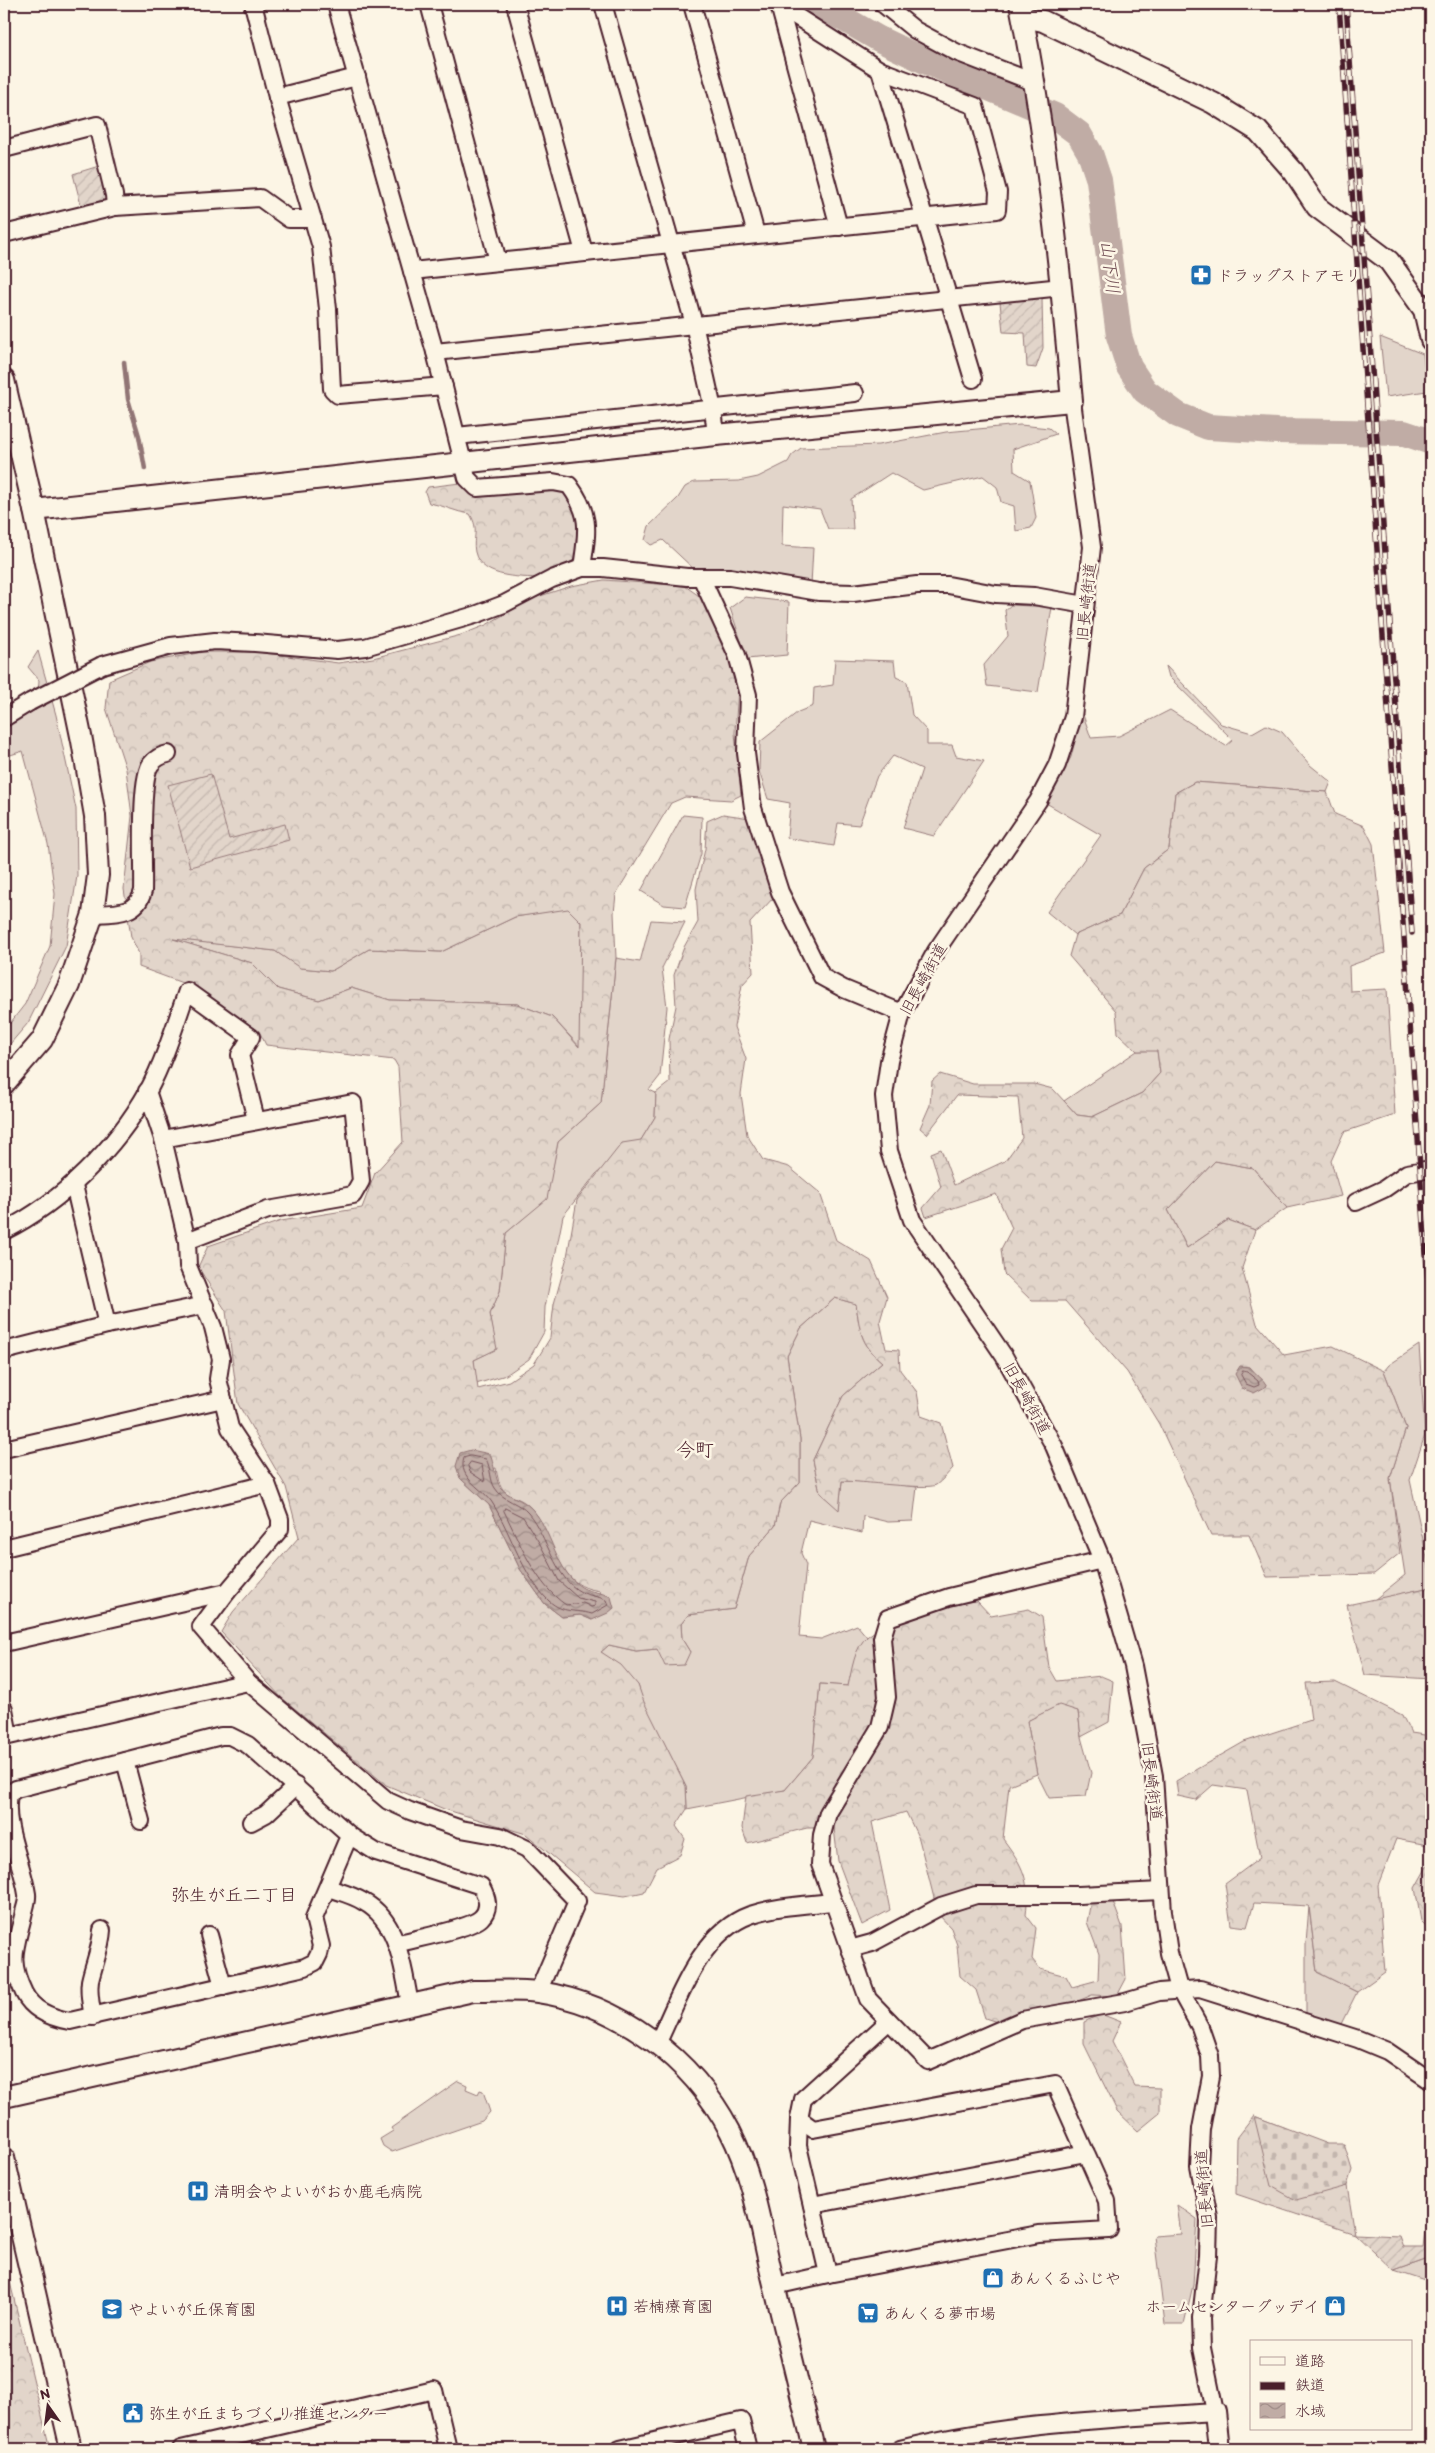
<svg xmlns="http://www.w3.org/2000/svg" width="1435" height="2453" viewBox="0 0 1435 2453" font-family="Itim,'Klee One',sans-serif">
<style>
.grass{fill:#e2d5ca;stroke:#967a7a}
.forest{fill:url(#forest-crowns);stroke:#967a7a;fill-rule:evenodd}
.cemetery{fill:url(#cemetery-stones);stroke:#967a7a}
.garden{fill:url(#garden-furrows);stroke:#967a7a}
.water{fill:url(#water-waves);stroke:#917474}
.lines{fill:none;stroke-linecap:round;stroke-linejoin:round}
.shore{stroke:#79575c;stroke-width:1}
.stream{stroke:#917474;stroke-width:4.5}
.river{stroke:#c0aca5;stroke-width:26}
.minor-casing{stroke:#4a1f2b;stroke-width:20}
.tertiary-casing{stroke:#4a1f2b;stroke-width:24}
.minor{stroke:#fcf5e5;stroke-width:16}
.tertiary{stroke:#fcf5e5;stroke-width:20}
.rail-casing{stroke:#4a1f2b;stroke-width:5.5}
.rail{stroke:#fcf5e5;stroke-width:4;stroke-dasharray:11;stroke-linecap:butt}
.minor-bridge-casing{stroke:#4a1f2b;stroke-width:20;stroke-linecap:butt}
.minor-bridge{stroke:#fcf5e5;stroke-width:16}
.labels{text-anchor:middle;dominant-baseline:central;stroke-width:5;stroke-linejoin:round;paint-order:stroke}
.poi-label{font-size:16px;fill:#4a1f2b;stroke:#fcf5e5;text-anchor:start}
.street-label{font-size:16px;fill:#4a1f2b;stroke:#fcf5e5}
.water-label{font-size:18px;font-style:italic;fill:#6d4950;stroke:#fcf5e5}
.neighbourhood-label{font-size:18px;fill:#4a1f2b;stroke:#fcf5e5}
.quarter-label{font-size:19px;fill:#4a1f2b;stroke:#fcf5e5}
</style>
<defs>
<pattern id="forest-crowns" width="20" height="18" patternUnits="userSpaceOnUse" patternTransform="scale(1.25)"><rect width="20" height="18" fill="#e2d5ca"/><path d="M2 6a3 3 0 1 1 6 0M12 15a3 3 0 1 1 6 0" fill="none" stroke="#c3b6ae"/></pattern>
<pattern id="cemetery-stones" width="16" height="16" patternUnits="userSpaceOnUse" patternTransform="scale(1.25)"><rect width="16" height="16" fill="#e2d5ca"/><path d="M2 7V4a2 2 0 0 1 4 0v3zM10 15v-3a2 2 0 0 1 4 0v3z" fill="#c3b6ae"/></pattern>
<pattern id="garden-furrows" width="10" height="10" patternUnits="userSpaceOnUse" patternTransform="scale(1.25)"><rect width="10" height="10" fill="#e2d5ca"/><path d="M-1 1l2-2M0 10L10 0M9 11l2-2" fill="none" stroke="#c3b6ae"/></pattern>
<pattern id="water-waves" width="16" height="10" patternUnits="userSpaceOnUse" patternTransform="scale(1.25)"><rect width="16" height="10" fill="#c0aca5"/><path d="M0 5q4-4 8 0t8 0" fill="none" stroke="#9e8b87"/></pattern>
</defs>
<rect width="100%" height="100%" fill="#fcf5e5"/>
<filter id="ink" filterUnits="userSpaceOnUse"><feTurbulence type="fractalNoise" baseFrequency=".02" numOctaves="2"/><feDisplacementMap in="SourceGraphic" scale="10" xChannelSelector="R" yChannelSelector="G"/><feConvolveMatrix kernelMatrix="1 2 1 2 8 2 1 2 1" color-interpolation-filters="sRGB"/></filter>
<g filter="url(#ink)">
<g class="grass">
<polygon points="1380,337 1423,354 1427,391 1386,397"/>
<polygon points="1020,425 1049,428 1056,434 1013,449 1014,471 1030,481 1036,518 1031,528 1016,531 1014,506 1001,502 997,487 983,476 923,490 891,473 851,499 853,529 828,529 820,509 783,504 782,546 813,548 811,585 696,571 663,540 651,545 645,540 649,526 678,498 685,487 694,482 739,481 758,477 788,462 792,455 801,448 878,445 946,432"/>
<polygon points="745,597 789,602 787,655 747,659 730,608"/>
<polygon points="1011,605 1052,607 1038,692 987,686 984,665 1008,636 1005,610"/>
<polygon points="38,651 56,715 76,809 77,876 66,946 28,1023 4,1051 4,1031 25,1004 50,946 55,894 48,844 23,751 4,757 4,726 37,709 39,680 28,667"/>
<polygon points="835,659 894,661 896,677 907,682 912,715 927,731 927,745 952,745 956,756 984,761 934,836 903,828 922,769 893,756 877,776 859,825 838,823 834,846 787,838 790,803 768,799 759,771 760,742 798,712 813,706 814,688 833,685"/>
<polygon points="1166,666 1221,724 1252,733 1266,725 1282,732 1310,765 1331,782 1327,792 1195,782 1175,793 1169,849 1144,868 1120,915 1075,935 1047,912 1101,835 1046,803 1071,757 1082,712 1091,738 1119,736 1170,710 1226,746 1233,740 1169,677"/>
<polygon points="683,815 702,817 701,854 685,907 664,905 641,891"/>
<polygon points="568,908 581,922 580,1047 552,1017 517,1004 390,1000 351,988 319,1000 278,989 252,963 169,938 275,951 301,968 331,971 369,949 441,952 515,917"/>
<polygon points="651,920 685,922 662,968 667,1007 660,1076 649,1090 656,1093 655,1117 641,1140 596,1174 563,1216 545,1307 544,1332 529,1359 506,1375 476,1384 474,1360 496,1349 490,1314 500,1291 506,1233 546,1199 558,1142 601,1103 616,958 640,962"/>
<polygon points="1157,1050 1160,1073 1142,1093 1092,1117 1077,1115 1064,1101 1137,1051"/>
<polygon points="1215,1161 1253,1168 1287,1208 1255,1230 1228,1220 1187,1248 1168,1210"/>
<path d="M835,1298L856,1304C860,1331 860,1343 882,1362L843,1396L813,1460L820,1493L839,1509L842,1481L875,1482L917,1487L913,1521L888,1522L863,1516L862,1533L809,1520L801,1553L806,1565L799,1637L821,1639L857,1625L867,1637L857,1652L848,1686L820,1684L813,1757L785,1790L687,1809L686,1786L643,1702L638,1685L601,1652L609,1645L636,1651L657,1649L690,1652L682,1639L681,1624L688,1615L734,1609L749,1556L775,1526L780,1503L800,1482V1439L787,1356L801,1328Z"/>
<polygon points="1419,1345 1425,1435 1410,1480 1431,1576 1431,1587 1374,1600 1405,1575 1390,1478 1406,1428 1384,1371 1389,1365"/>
<polygon points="1059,1704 1078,1711 1081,1737 1091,1773 1086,1796 1049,1798 1037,1774 1027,1721"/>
<polygon points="1309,1906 1317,1972 1357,1992 1340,2026 1306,2015 1306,1944"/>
<polygon points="458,2081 467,2085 466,2089 478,2094 480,2090 483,2091 490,2112 482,2121 392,2152 383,2146 380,2139 393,2131 391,2128"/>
<polygon points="1177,2205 1197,2219 1193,2285 1184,2324 1165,2324 1154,2236 1181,2234"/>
<polygon points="1431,2258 1431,2283 1394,2271"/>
</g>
<g class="forest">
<path d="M460,483L465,489L473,492L557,488L568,494L580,507V549L575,559L547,578C525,577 481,580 475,552C472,536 480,531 470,514C455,512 443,505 429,503L425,492L428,487Z"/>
<path d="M604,580L685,586L702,598L731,658L738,688L735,733L741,795L731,800L685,797L671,803L616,894L614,913L616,958L601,1103L558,1142L547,1199L506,1233L500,1291L490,1314L497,1349L474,1360L478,1389L509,1381L534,1364L550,1338L554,1304L567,1257L577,1200L622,1143L641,1140L655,1117L656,1093L670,1082L669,1039L676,1006L674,975L684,947L698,922L696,889L705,849L707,821L723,814L750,818L774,897L750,923L753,973L742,985L734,1027L746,1059L741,1094L747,1135L763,1160L789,1167L820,1193L836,1240L871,1261L887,1297L880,1321L886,1349L899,1350L900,1370L917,1392L921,1416L941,1423L953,1468C948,1473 942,1481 936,1485C927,1490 859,1481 842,1481L839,1510L820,1493L813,1460L843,1396L882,1362C860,1343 860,1331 856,1304L835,1298L801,1328L787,1356L800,1439V1482L780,1503L775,1526L749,1556L734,1609L688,1615L681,1624L682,1639L690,1652L684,1665L665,1666L657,1649L636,1651L609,1645L601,1652L621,1665L638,1685L644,1702L686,1786L687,1809L676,1826L685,1839L680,1855L657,1867L644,1892L625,1896L595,1892L526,1834L444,1809L386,1785L281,1697L221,1632L233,1612L299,1537L286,1487L238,1404L226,1311L198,1267L208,1246L281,1221L362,1208L375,1173L403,1142L398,1067L394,1060L266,1045L259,1031L196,988L139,967V954L131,937L124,889L132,816L126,769L106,708L109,680L150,662L203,652H258L338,663L373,658L461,635L486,625L531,599L571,586ZM568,909L581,922L579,1047L552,1017L517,1004L390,1000L351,988L319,1000L278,989L252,963L173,939L275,951L300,968L331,971L369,949L441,952L515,917ZM496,1468C501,1504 515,1490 532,1509C548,1527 552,1554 567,1573C576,1585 586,1589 600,1591L592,1620L581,1615L562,1617L545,1604L520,1569L489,1505L460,1478Z"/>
<polygon points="1195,782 1327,792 1335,814 1364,826 1373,844 1385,953 1349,966 1350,991 1387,989 1395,1115 1344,1132 1331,1161 1341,1196 1287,1208 1253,1168 1215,1161 1168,1210 1187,1248 1228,1220 1255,1230 1242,1268 1257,1324 1284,1355 1333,1346 1384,1371 1406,1428 1390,1478 1400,1553 1374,1574 1267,1577 1249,1535 1211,1535 1159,1424 1127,1372 1065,1301 1032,1301 1004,1274 1001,1249 1012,1228 996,1194 926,1217 923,1208 941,1187 931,1153 941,1149 954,1185 1005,1161 1022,1138 1018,1097 957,1095 927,1134 920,1128 930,1105 932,1081 940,1074 973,1084 1034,1084 1053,1089 1077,1115 1092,1117 1142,1093 1160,1073 1157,1051 1137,1051 1118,1033 1116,1011 1069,956 1075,935 1120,915 1144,868 1169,849 1175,793"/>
<polygon points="1431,1587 1431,1679 1365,1675 1347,1605"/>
<path d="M977,1601L991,1616L1029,1609L1042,1617L1049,1667L1057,1681L1101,1676L1113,1681L1109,1722L1081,1737L1078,1711L1059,1705L1027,1721L1037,1774L1009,1785L1003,1839C1024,1867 1030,1880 1026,1915L1036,1928L1032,1959L1040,1969L1066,1976L1072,1987L1098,1980L1099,1954L1087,1922L1091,1901L1112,1899L1122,1926L1126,1979L1117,1996L1092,1995L1069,2005L1000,2023L985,2018L976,1990L960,1976L957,1945L951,1928L938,1914L919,1839L906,1812L872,1822L890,1910L862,1925L838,1861L834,1828H807L747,1843L742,1828L746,1796L785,1790L813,1757L820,1684L848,1686C852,1670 854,1647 868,1636C893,1617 946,1603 977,1601Z"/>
<polygon points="1335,1682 1402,1715 1411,1733 1431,1736 1431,1931 1421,1921 1415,1888 1429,1863 1428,1845 1396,1839 1378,1885 1385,1972 1357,1992 1317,1972 1309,1906 1254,1903 1247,1927 1231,1925 1225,1884 1260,1858 1247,1790 1213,1785 1196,1800 1178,1796 1176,1781 1244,1742 1311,1720 1306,1683"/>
<polygon points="1101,2014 1121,2022 1112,2041 1135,2087 1160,2088 1160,2113 1138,2131 1117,2111 1084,2044 1084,2022"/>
<polygon points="1254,2116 1285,2128 1307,2185 1347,2186 1355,2234 1236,2194 1237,2138"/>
<polygon points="4,2257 50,2449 4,2449"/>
</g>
<polygon class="cemetery" points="1254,2116 1328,2144 1344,2144 1352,2170 1347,2186 1296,2200 1271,2186"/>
<g class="garden">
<polygon points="99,166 107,197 104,203 82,209 73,174"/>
<polygon points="1042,298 1043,348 1036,368 1027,367 1025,333 1003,332 1000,302"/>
<polygon points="211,774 229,839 285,824 289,840 190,867 168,785"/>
<polygon points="1431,2221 1431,2258 1394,2271 1355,2234 1399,2236 1403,2247 1423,2247 1426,2223"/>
</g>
<g class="water">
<path d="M1240,1366L1250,1367C1256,1375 1263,1378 1267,1386L1254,1393L1242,1388L1235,1374Z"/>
<path d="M471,1450L490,1454C493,1461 497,1483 500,1487C508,1497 522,1499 531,1508C553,1530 555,1572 583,1588C590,1592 601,1592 611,1597L614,1608L608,1613L592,1620L580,1615L562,1617L545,1604L520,1569L489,1505L460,1478L456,1466L460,1453Z"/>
</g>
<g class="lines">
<g class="shore">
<polygon points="1243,1371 1247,1372 1258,1381 1259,1385 1254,1387 1246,1384 1241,1375"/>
<path d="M471,1456L486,1459C491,1468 490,1481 495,1488C503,1501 520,1503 528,1513C547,1535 555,1579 581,1592C589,1596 598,1596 606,1600L608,1605L592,1614C574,1609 564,1614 549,1601C522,1575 512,1535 493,1504C484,1488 457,1479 464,1458Z"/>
<polygon points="471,1462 482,1465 485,1482 470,1472 468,1466"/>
<path d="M505,1508L523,1517L540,1544L559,1581L578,1598L595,1602V1606L591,1607L583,1603L566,1605C535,1584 520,1543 504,1511Z"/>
</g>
<polyline class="stream" points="124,362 128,399 139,436 145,469"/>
<polyline class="river" points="818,4 879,39 925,61 1055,116 1079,134 1090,153 1099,180 1119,336 1129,367 1145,391 1178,415 1208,427 1276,431 1404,433 1431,442"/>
<g class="minor-casing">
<g id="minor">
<polyline points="253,4 277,97 321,247 328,309 332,389 338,395 444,386"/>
<path d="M336,4L435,352L467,478L477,488L553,482L569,485C592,516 587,532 582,568"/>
<polyline points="429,4 498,261"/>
<polyline points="515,4 584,252"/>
<polyline points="603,4 694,324 713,409 716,435"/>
<polyline points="692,4 756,234"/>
<polyline points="777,4 880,70 973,379"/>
<polyline points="883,4 915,30 956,52 1033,82"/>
<polyline points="779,5 839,227"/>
<polyline points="277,97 357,77"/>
<polyline points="4,149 97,125 114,195 115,207"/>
<polyline points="4,234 115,207 260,198 289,219 313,219"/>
<polyline points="412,271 997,210 998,192 975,106 880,70"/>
<polyline points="435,352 1062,287"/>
<polyline points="457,436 855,393"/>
<polyline points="701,577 737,655 748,695 746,753 753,808 780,892 822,977 844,989 902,1013"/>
<polyline points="102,665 171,646 215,641 255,643 337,650 365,647 475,615 504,604 552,579 582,568 603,568 687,577 730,577 819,592 853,593 917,585 948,585 996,594 1034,596 1085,605"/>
<polyline points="4,718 30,702"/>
<path d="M93,914C115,913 137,915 143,891C144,867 139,779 151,764C155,759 162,755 168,754"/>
<polyline points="147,1091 163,1139 187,1241 188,1266 213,1327 221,1359 218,1379 230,1428 267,1484 280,1519 280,1529 227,1592 201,1627 248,1682 388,1801 410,1811 461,1829 500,1836 527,1849 577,1901 538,1992"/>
<polyline points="163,1139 353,1103 361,1181 353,1195 268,1210 187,1241"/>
<polyline points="74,1185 107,1325"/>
<polyline points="1356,1202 1384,1189 1407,1173 1431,1169"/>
<path d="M4,1231C62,1202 116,1148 148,1091C165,1059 175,1025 187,991L251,1037L240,1055L256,1120"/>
<polyline points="4,1351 107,1325 205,1305"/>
<polyline points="4,1449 223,1399"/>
<polyline points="4,1548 267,1484"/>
<polyline points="1102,1560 949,1597 888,1618 882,1638 887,1697 880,1727 828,1813 822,1835 820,1864 868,1999 928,2061 1022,2020 1125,2002 1159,1992 1200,1989 1358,2039 1387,2051 1431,2081"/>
<polyline points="4,1643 227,1592"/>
<polyline points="4,1709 9,1736 248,1682"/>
<polyline points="125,1761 141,1821"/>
<polyline points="251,1822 266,1814 296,1786"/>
<path d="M352,1837L346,1843L314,1918L321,1946L319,1954L315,1962L305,1967L70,2021C52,2018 33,2011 24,1993C8,1960 15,1950 23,1916C24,1910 28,1901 27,1894C22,1861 3,1827 9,1794L16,1789L221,1736H230L248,1745L352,1837L376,1852L481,1886C487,1897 491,1908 481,1918C470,1929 413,1939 396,1944"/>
<path d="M328,1888C340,1892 353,1895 364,1902C399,1921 403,1969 410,2004"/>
<polyline points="209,1935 223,1986"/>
<polyline points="850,1949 872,1943 941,1906 976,1895 1079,1895 1161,1891"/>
<path d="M93,2017C91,2005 88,1993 90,1981C94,1963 101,1948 102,1930"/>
<path d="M658,2042C679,1998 700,1933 750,1915C776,1906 805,1905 832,1902"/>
<polyline points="799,2119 813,2129 1055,2084 1107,2201 1109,2230 1039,2234 828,2274"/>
<polyline points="812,2205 1086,2153"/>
<polyline points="775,2286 828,2274 798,2146 799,2119 803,2099 889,2021"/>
<polyline points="181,2449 434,2390 448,2449"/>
<polyline points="620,2449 741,2421 748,2449"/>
<path d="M900,2449C1003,2423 1109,2419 1215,2412L1202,2348L1201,2318L1208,2256L1209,2218L1199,2166L1201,2129L1211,2076L1210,2056L1200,2027L1179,1989L1169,1953L1163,1912L1154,1776L1133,1666L1102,1560L1054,1446L1004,1356L912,1220L889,1151L884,1096L889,1061L902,1013L936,951L1038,801L1057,765L1073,717L1092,547L1072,401"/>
</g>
</g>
<g class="tertiary-casing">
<g id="tertiary">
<polyline points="1023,17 1043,21 1213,103 1258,131 1294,172 1317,207 1389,261 1424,310 1431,340"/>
<polyline points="4,380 34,510 82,741 95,816 98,875 93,914 69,985 42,1040 4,1084"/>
<path d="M34,510L716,435L1072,401C1060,268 1046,135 1020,4"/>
<path d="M4,2097L473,1991C495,1991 516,1989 538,1992C619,2004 692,2058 730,2131C753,2175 761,2228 772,2276C786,2334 800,2391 814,2449"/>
<polyline points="4,2158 71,2449"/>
<polyline points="1215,2412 1219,2449"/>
</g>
</g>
<use href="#minor" class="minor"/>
<use href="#tertiary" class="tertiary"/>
<g class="rail-casing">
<g id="rail">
<polyline points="1339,4 1431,1325"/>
<polyline points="1346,4 1412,933"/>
</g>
</g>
<use href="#rail" class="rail"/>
<g class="minor-bridge-casing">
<polyline id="minor-bridge" points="30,702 102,665"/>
</g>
<use href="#minor-bridge" class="minor-bridge"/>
</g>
</g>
<defs>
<g id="pharmacy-square" transform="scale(1.125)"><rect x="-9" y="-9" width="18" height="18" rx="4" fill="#1f6fb2" stroke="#fcf5e5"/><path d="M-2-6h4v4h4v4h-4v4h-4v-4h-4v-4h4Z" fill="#fff"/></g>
<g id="hospital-square" transform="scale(1.125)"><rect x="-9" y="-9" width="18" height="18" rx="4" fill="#1f6fb2" stroke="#fcf5e5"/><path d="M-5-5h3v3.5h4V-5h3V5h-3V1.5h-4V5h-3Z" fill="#fff"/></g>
<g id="shop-square" transform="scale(1.125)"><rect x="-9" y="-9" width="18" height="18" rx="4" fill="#1f6fb2" stroke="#fcf5e5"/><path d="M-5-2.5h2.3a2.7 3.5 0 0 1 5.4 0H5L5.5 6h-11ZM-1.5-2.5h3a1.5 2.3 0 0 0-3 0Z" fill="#fff"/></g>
<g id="school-square" transform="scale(1.125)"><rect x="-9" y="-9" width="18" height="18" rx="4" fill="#1f6fb2" stroke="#fcf5e5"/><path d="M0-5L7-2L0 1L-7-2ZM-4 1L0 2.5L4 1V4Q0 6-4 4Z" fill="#fff"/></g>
<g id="supermarket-square" transform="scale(1.125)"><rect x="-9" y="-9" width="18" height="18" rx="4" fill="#1f6fb2" stroke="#fcf5e5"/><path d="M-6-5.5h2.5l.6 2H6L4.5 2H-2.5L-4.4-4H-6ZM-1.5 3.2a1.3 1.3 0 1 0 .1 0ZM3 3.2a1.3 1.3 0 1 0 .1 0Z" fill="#fff"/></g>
<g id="civic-square" transform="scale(1.125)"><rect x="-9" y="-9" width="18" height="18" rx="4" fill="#1f6fb2" stroke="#fcf5e5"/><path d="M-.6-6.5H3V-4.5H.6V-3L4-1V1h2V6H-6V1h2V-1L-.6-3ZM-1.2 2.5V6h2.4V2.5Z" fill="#fff"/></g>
</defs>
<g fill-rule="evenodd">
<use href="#pharmacy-square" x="1201" y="275"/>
<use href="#hospital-square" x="198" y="2191"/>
<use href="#shop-square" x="993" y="2278"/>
<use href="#hospital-square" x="617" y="2306"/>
<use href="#shop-square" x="1335" y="2306"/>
<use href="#school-square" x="112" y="2309"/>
<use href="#supermarket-square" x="868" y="2313"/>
<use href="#civic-square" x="133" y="2413"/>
</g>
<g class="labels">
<g class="poi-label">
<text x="1217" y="275">ドラッグストアモリ</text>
<text x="214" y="2191">清明会やよいがおか鹿毛病院</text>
<text x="1009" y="2278">あんくるふじや</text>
<text x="633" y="2306">若楠療育園</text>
<text x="1319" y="2306" text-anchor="end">ホームセンターグッデイ</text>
<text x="128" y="2309">やよいが丘保育園</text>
<text x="884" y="2313">あんくる夢市場</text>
<text x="149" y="2413">弥生が丘まちづくり推進センター</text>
</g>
<g class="street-label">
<text transform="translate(1086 602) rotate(-84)">旧長崎街道</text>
<text transform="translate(923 979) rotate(-61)">旧長崎街道</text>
<text transform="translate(1027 1398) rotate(61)">旧長崎街道</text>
<text transform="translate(1152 1781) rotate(83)">旧長崎街道</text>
<text transform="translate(1204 2189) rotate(-95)">旧長崎街道</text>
</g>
<g class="water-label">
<text transform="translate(1110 267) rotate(83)">山下川</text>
</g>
<g class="neighbourhood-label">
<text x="234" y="1895">弥生が丘二丁目</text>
</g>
<g class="quarter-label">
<text x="695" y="1449">今町</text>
</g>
</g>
<rect width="1435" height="2453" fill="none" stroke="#fcf5e5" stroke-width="20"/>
<rect x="10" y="10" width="1415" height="2433" fill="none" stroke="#4a1f2b" stroke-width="2" filter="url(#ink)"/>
<rect x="1250" y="2340" width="162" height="90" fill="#fcf5e5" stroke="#b59f9b"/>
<rect x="1260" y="2357" width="25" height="8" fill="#fcf5e5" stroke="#b59f9b"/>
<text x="1295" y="2366" font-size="15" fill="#4a1f2b">道路</text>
<rect x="1260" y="2382" width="25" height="8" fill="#4a1f2b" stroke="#b59f9b"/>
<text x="1295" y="2390" font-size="15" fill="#4a1f2b">鉄道</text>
<rect x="1260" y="2403" width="25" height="15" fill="url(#water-waves)" stroke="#b59f9b"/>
<text x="1295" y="2416" font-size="15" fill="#4a1f2b">水域</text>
<g transform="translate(48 2406) rotate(346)" stroke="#fcf5e5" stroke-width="4" paint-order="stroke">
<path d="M0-4L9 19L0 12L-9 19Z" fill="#4a1f2b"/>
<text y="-8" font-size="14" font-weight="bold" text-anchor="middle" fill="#4a1f2b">N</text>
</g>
</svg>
